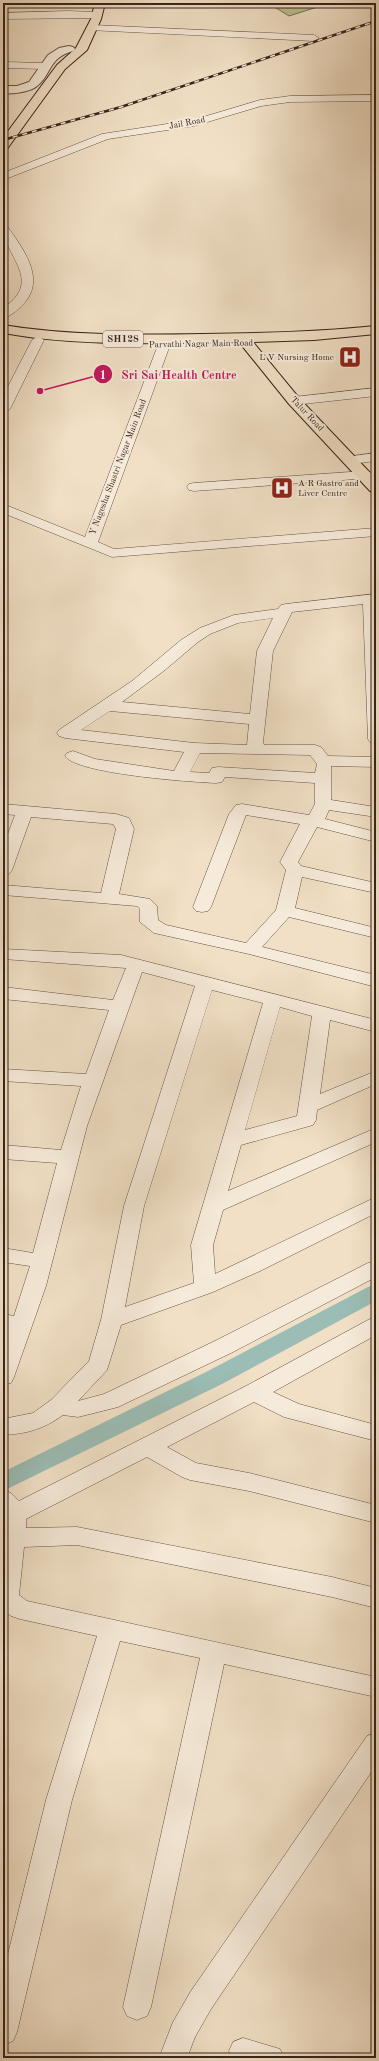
<svg xmlns="http://www.w3.org/2000/svg" width="379" height="2061" viewBox="0 0 379 2061" font-family="'Old Standard TT',serif">
<style>
.green{fill:#bcc293;stroke:#7a7256}
.lines{fill:none;stroke-linecap:round;stroke-linejoin:round}
.canal{fill:#9bbdb5;fill-rule:evenodd}
.minor-casing{stroke:#665245;stroke-width:1}
.tertiary-casing{stroke:#665245;stroke-width:2}
.primary-casing{stroke:#38231a;stroke-width:2}
.minor{fill:#f6ebda;fill-rule:evenodd}
.tertiary{fill:#f6ebda;fill-rule:evenodd}
.primary{fill:#f1e0c6;fill-rule:evenodd}
.rail-casing{stroke:#38231a;stroke-width:2.5}
.rail{stroke:#f6ebda;stroke-width:1.5;stroke-dasharray:5;stroke-linecap:butt}
.labels{text-anchor:middle;dominant-baseline:central;stroke-width:4;stroke-linejoin:round;paint-order:stroke}
.far-street-label{font-size:9px;fill:#38231a;stroke:#f6ebda}
.far-poi-label{font-size:9px;fill:#38231a;stroke:#f6ebda;text-anchor:end}
.shield{fill:#f6ebda;stroke:#715f54;stroke-width:1}
.shield-label{font-size:10px;font-weight:bold;fill:#38231a}
.leader{fill:none;stroke:#c2185b;stroke-width:1.5}
.callout-dot{fill:#c2185b;stroke:#f6ebda;stroke-width:1.5}
.mark-label{font-size:12px;text-anchor:middle;font-weight:bold;fill:#fff}
.callout-label{font-size:12px;text-anchor:middle;font-weight:bold;fill:#c2185b;stroke:#f6ebda;stroke-width:4;stroke-linejoin:round;paint-order:stroke}
</style>
<rect width="100%" height="100%" fill="#f1e0c6"/>
<filter id="stains"><feTurbulence type="fractalNoise" baseFrequency=".005" numOctaves="4"/><feColorMatrix values="0 0 0 0 .2 0 0 0 0 .09 0 0 0 0 .02 0 0 0 .5 -.17"/></filter>
<radialGradient id="worn" r=".72"><stop offset=".6" stop-color="#630" stop-opacity="0"/><stop offset="1" stop-color="#630" stop-opacity=".3"/></radialGradient>
<polygon class="green" points="268,3 330,3 289,16"/>
<g class="lines">
<polygon class="canal" points="376,1285 376,1301 222,1384 3,1491 3,1472 206,1372 368,1287"/>
<g class="minor-casing">
<g id="minor">
<polygon points="68,11 97,12 102,15 97,18 3,19 3,13"/>
<polygon points="92,25 314,35 319,38 314,41 89,30 87,28"/>
<polygon points="3,62 45,63 50,66 45,69 3,68"/>
<polygon points="376,95 376,101 290,102 261,106 194,126 108,139 3,180 3,173 102,134 193,120 260,100 290,96"/>
<path d="M3,225L7,226C22,247 45,277 26,301C20,308 12,316 3,318V308C45,280 3,257 3,225Z"/>
<polygon points="38,336 44,340 10,409 3,413 3,396 32,340"/>
<polygon points="164,341 170,345 98,542 114,549 376,528 376,536 112,557 3,513 3,504 85,537 158,345"/>
<polygon points="376,388 376,396 294,405 287,401 294,397"/>
<polygon points="376,453 376,461 351,464 346,463 344,460 346,457"/>
<polygon points="365,471 370,472 372,475 370,478 194,491 189,490 187,487 189,484 194,483"/>
<path d="M376,594V744L370,742L368,739L363,604L292,612L273,651L263,742L264,745H315L321,747L328,756L376,757V767L331,766V800L376,807V817L329,810L325,819L376,832V842L317,827L298,862L301,866L376,883V893L302,877L295,908L376,928V938L289,917L262,947L376,975V987L249,954L154,933L140,922V909L137,906L3,895V885L101,893L116,829L113,824L31,817L12,870L9,874L3,875V847L15,815L3,814V804L116,814L129,818L134,829L119,894L150,899L157,906L158,920L166,925L246,943L276,910L286,870L280,862L300,824L246,815L211,907L208,911L202,912L196,911L193,907L229,814L236,805L242,804L309,815L315,804V783L225,777L222,782L216,783C191,782 77,774 65,756L67,753L73,751L95,759L174,771L184,752L65,738L59,736L57,733L59,730L132,681L181,640L200,628L234,615L278,609L281,605L286,604ZM273,618L257,651L250,714L122,702L165,670L198,642L210,634L238,623ZM110,711L249,724L247,745L194,743L81,730ZM200,753L310,755L317,764L315,773L218,767L212,768L209,773L190,772Z"/>
<path d="M3,949L121,955L376,1020V1032L330,1020L320,1094L376,1071V1084L317,1110L316,1120L313,1125L241,1145L228,1191L376,1128V1142L223,1210L213,1245L215,1274L376,1197V1213L260,1271L213,1292L121,1325L107,1370L78,1401L104,1394L215,1341L368,1263L376,1261V1277L231,1353L118,1407L78,1417L63,1415C44,1429 26,1434 3,1435V1419L33,1413L51,1400L89,1361L101,1320L124,1206L195,986L142,972L87,1126L46,1286L14,1377L11,1383L3,1385V1346L8,1331L3,1330V1314L14,1316L30,1266L3,1262V1248L33,1253L57,1163L3,1159V1145L61,1150L81,1086L3,1081V1069L86,1074L109,1010L3,999V987L113,1000L126,968L3,959ZM212,990L263,1003L191,1245L194,1283L125,1307L144,1206ZM280,1007L312,1016L297,1116L245,1130Z"/>
<polygon points="376,1317 376,1335 273,1392 299,1404 376,1425 376,1441 284,1417 254,1402 167,1447 196,1463 249,1473 376,1505 376,1523 249,1491 190,1480 182,1477 147,1457 26,1519 26,1528 77,1527 332,1577 376,1588 376,1608 332,1597 77,1545 24,1547 19,1595 27,1601 376,1677 376,1697 224,1664 151,2007 147,2016 137,2020 127,2016 123,2007 200,1658 120,1641 72,1800 17,2032 13,2041 3,2045 3,1974 46,1800 97,1636 20,1619 11,1616 3,1610 3,1490 11,1493 19,1501 246,1386 368,1320"/>
<polygon points="376,1733 376,1765 211,2009 195,2037 187,2058 159,2058 173,2022 191,1991 367,1736"/>
<polygon points="243,2038 280,2049 284,2058 232,2058 229,2051 233,2042"/>
</g>
</g>
<g class="tertiary-casing">
<path id="tertiary" d="M69,46L73,47L75,49L73,51C48,58 52,74 37,86C29,93 13,93 3,94V86H17L29,82L48,55L59,48Z"/>
</g>
<g class="primary-casing">
<g id="primary">
<polygon points="95,3 105,3 101,19 87,50 65,69 7,149 3,150 3,138 57,65 76,48 91,19"/>
<path d="M3,325C70,336 136,335 203,334C261,333 318,332 376,326V334L314,340L253,342L299,398L376,479V493L370,491L289,404L239,342C160,343 81,347 3,333Z"/>
</g>
</g>
<use href="#minor" class="minor"/>
<use href="#tertiary" class="tertiary"/>
<use href="#primary" class="primary"/>
<g class="rail-casing">
<polyline id="rail" points="3,140 121,107 376,21"/>
</g>
<use href="#rail" class="rail"/>
</g>
<defs>
<g id="hospital-square" transform="scale(1.15)"><rect x="-9" y="-9" width="18" height="18" rx="4" fill="#8f2418" stroke="#f6ebda"/><path d="M-5-5h3v3.5h4V-5h3V5h-3V1.5h-4V5h-3Z" fill="#fff"/></g>
</defs>
<g fill-rule="evenodd">
<use href="#hospital-square" x="350" y="357"/>
<use href="#hospital-square" x="282" y="488"/>
</g>
<g class="labels">
<g class="far-street-label">
<text transform="translate(187 123) rotate(-11)">Jail Road</text>
<text transform="translate(201 344) rotate(-1)">Parvathi Nagar Main Road</text>
<text transform="translate(307 414) rotate(47)">Talur Road</text>
<text transform="translate(118 467) rotate(-69)">Y Nagesha Shastri Nagar Main Road</text>
</g>
<g class="far-poi-label">
<text x="334" y="357">L V Nursing Home</text>
<text x="298" y="483" text-anchor="start">A R Gastro and<tspan x="298" dy="10">Liver Centre</tspan></text>
</g>
<rect class="shield" x="103" y="331" width="40" height="16" rx="3"/>
<g class="shield-label">
<text x="123" y="339">SH128</text>
</g>
</g>
<path class="leader" d="M40 391L103 374"/>
<g class="callout-dot">
<circle cx="40" cy="391" r="4"/>
<circle cx="103" cy="374" r="10"/>
</g>
<g class="mark-label">
<text x="103" y="379">1</text>
</g>
<g class="callout-label">
<text x="179" y="379">Sri Sai Health Centre</text>
</g>
<rect width="379" height="2061" fill="none" stroke="#f1e0c6" stroke-width="16"/>
<rect x="4" y="4" width="371" height="2053" fill="none" stroke="#38231a" stroke-width="2"/>
<rect x="8" y="8" width="363" height="2045" fill="none" stroke="#38231a"/>
<rect width="100%" height="100%" filter="url(#stains)"/>
<rect width="100%" height="100%" fill="url(#worn)"/>
</svg>
